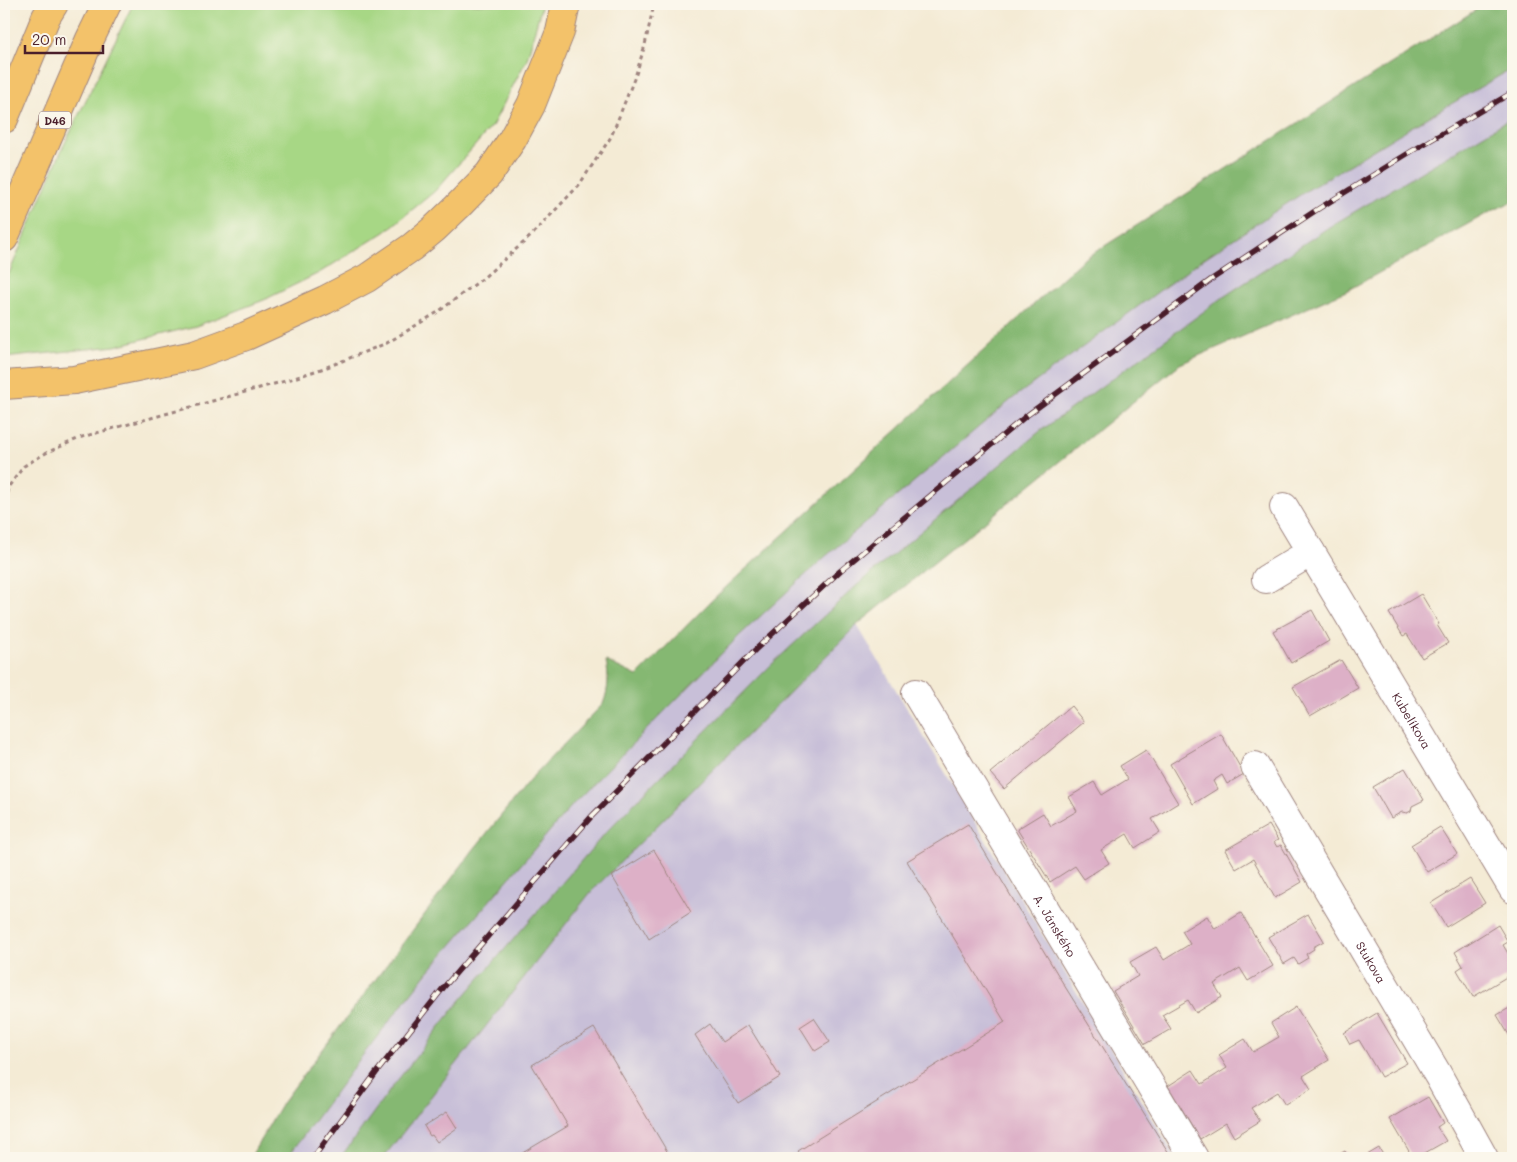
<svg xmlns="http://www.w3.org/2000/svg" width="1517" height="1162" viewBox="0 0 1517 1162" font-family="Mali,sans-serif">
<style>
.industrial{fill:#c8bfd8}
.green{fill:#a7d785;stroke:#787b58}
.forest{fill:#85b872;stroke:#686c4e}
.building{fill:#ddb0c7}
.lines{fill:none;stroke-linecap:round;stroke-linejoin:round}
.minor-casing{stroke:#9f8580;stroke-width:30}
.highway-casing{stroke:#9f8580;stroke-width:30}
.path{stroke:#9f8580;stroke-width:3;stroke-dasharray:4 4;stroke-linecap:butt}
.minor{stroke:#fff;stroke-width:28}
.highway{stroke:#f3c26a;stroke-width:28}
.rail-casing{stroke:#4a1f2b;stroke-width:5.5}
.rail{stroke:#fbf7ec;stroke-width:4;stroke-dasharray:11;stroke-linecap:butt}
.labels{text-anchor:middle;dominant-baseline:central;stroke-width:4.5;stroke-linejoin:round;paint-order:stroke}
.shield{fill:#fbf7ec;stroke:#7f6065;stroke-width:1}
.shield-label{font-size:11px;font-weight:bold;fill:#4a1f2b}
.street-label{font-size:12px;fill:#4a1f2b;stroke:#fbf7ec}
</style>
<rect width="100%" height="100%" fill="#fbf7ec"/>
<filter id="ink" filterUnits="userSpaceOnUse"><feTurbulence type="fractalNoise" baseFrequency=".02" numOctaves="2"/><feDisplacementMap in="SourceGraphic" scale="10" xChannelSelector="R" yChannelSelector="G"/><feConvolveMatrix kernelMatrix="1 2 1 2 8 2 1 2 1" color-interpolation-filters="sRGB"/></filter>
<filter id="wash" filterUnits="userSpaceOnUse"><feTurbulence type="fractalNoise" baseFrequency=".0096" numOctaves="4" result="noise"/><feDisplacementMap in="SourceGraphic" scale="20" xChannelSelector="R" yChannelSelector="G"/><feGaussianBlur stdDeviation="1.12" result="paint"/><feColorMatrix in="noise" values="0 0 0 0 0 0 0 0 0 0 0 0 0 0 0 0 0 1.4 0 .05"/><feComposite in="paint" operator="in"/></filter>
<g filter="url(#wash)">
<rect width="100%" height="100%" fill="#f4ebd5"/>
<g class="industrial">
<polygon points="1513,68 1513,117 1329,227 1225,296 1039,432 855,587 770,666 607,831 460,1001 393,1086 340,1158 287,1158 359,1060 427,973 575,802 740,635 826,556 1012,399 1200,261 1306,191 1401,133"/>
<polygon points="857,625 1176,1158 383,1158 590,893"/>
</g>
<polygon class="green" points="133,4 542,4 527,59 492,126 435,191 385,232 319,273 264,300 196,326 115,346 4,358 4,285 63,147"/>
<g class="forest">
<path d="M1485,4H1513V68L1401,133L1306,191L1200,261L1012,399L826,556L740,635L575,802L427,973L359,1060L287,1158H250L280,1106L474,849L534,775L603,704C609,688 609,677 606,661L637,676L712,600L1081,261Z"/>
<polygon points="1513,117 1513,201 1488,213 1346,291 1180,364 857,625 590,893 383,1158 340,1158 393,1086 460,1001 607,831 770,666 855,587 1039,432 1225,296 1329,227"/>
</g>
<g id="blocks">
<g class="building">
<polygon points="1421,594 1439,624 1437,625 1448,643 1422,658 1407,634 1403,636 1389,613"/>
<polygon points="1312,610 1329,641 1291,663 1273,631"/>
<polygon points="1341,660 1358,688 1310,716 1293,687"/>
<polygon points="1071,706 1084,722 1004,789 990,773"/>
<polygon points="1221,734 1244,774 1227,784 1222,775 1213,781 1217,789 1193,804 1170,764"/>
<polygon points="1146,750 1178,803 1152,819 1160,832 1135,848 1127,834 1101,850 1109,863 1084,879 1075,866 1050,882 1017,829 1043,813 1051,826 1077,811 1069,797 1094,782 1102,795 1128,779 1120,766"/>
<polygon points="1405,768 1424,800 1412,806 1411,811 1407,813 1402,812 1391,818 1373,787"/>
<polygon points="968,824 1064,985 1172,1158 803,1158 798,1151 1005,1022 907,861"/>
<polygon points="1269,825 1278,840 1274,842 1277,847 1281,845 1302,882 1275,898 1253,859 1236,869 1225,850"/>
<polygon points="1440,827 1457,854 1427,872 1411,845"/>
<polygon points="654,850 691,912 649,939 612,876"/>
<polygon points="1470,879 1485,903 1446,927 1431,903"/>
<polygon points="1241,913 1273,966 1248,981 1240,968 1214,984 1222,997 1196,1013 1188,1000 1162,1015 1171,1029 1145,1044 1113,991 1138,976 1130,962 1156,947 1164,960 1190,944 1182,931 1207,916 1215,929"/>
<polygon points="1308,914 1324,941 1313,947 1314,949 1306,954 1308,958 1298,964 1294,958 1284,964 1268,937"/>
<polygon points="1498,925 1508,942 1503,945 1509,955 1513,953 1513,973 1473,997 1457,970 1463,966 1455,952"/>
<polygon points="1513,1006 1513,1053 1508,1044 1512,1040 1497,1015"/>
<polygon points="1296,1007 1329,1060 1303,1076 1311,1089 1285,1105 1277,1092 1251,1108 1260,1121 1234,1137 1226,1123 1200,1139 1168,1086 1193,1070 1202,1084 1227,1068 1219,1055 1245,1039 1253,1052 1279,1037 1271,1023"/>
<polygon points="1377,1013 1407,1063 1381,1077 1359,1040 1350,1044 1344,1033"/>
<polygon points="814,1018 830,1042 815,1051 800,1027"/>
<polygon points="710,1024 722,1042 748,1025 780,1077 738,1103 695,1035"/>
<polygon points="594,1028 671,1158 514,1158 568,1126 532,1065"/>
<polygon points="1428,1097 1443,1123 1437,1127 1446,1141 1416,1158 1413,1158 1390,1119"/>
<polygon points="447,1112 457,1128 437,1142 432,1135 430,1136 424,1126"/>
<polygon points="1379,1148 1385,1158 1362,1158"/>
<polygon points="1345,1151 1349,1158 1332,1158"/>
</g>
</g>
</g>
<g filter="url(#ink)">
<use href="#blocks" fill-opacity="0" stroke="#9f8580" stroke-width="1"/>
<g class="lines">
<g class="minor-casing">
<g id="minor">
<path id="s1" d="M1284,507L1513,889"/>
<polyline points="1266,579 1311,552"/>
<path id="s2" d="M916,693L1194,1158"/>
<path id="s3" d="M1255,766L1438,1075L1484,1158"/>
</g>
</g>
<g class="highway-casing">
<g id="highway">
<polyline points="4,119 46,17 54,4"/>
<polyline points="4,238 90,39 107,4"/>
<polyline points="4,385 74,380 194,355 246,336 325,300 367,278 412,247 434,229 457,207 489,174 512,140 531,105 560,32 566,4"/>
</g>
</g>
<polyline class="path" points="4,501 9,486 24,466 46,453 82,437 285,381 327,367 387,343 438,312 482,279 531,236 579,185 611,137 636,74 645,45 654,4"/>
<use href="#minor" class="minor"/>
<use href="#highway" class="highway"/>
<g class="rail-casing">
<polyline id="rail" points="313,1158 376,1073 444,987 591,817 755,650 840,571 1026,416 1212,279 1318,209 1412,151 1513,92"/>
</g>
<use href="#rail" class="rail"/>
</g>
</g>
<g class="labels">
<rect class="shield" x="39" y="111.5" width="32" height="17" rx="4"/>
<g class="shield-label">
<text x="55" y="120">D46</text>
</g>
<g class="street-label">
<text stroke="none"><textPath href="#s1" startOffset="249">Kubelíkova</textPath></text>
<text stroke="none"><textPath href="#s2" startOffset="271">A. Jánského</textPath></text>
<text stroke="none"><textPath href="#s3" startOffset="228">Stukova</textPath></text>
</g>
</g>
<rect width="1517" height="1162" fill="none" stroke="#fbf7ec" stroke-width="20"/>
<path d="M25 45v8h78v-8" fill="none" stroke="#4a1f2b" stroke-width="2.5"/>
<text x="32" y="45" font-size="15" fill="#4a1f2b" stroke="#fbf7ec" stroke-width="4" paint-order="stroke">20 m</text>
</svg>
